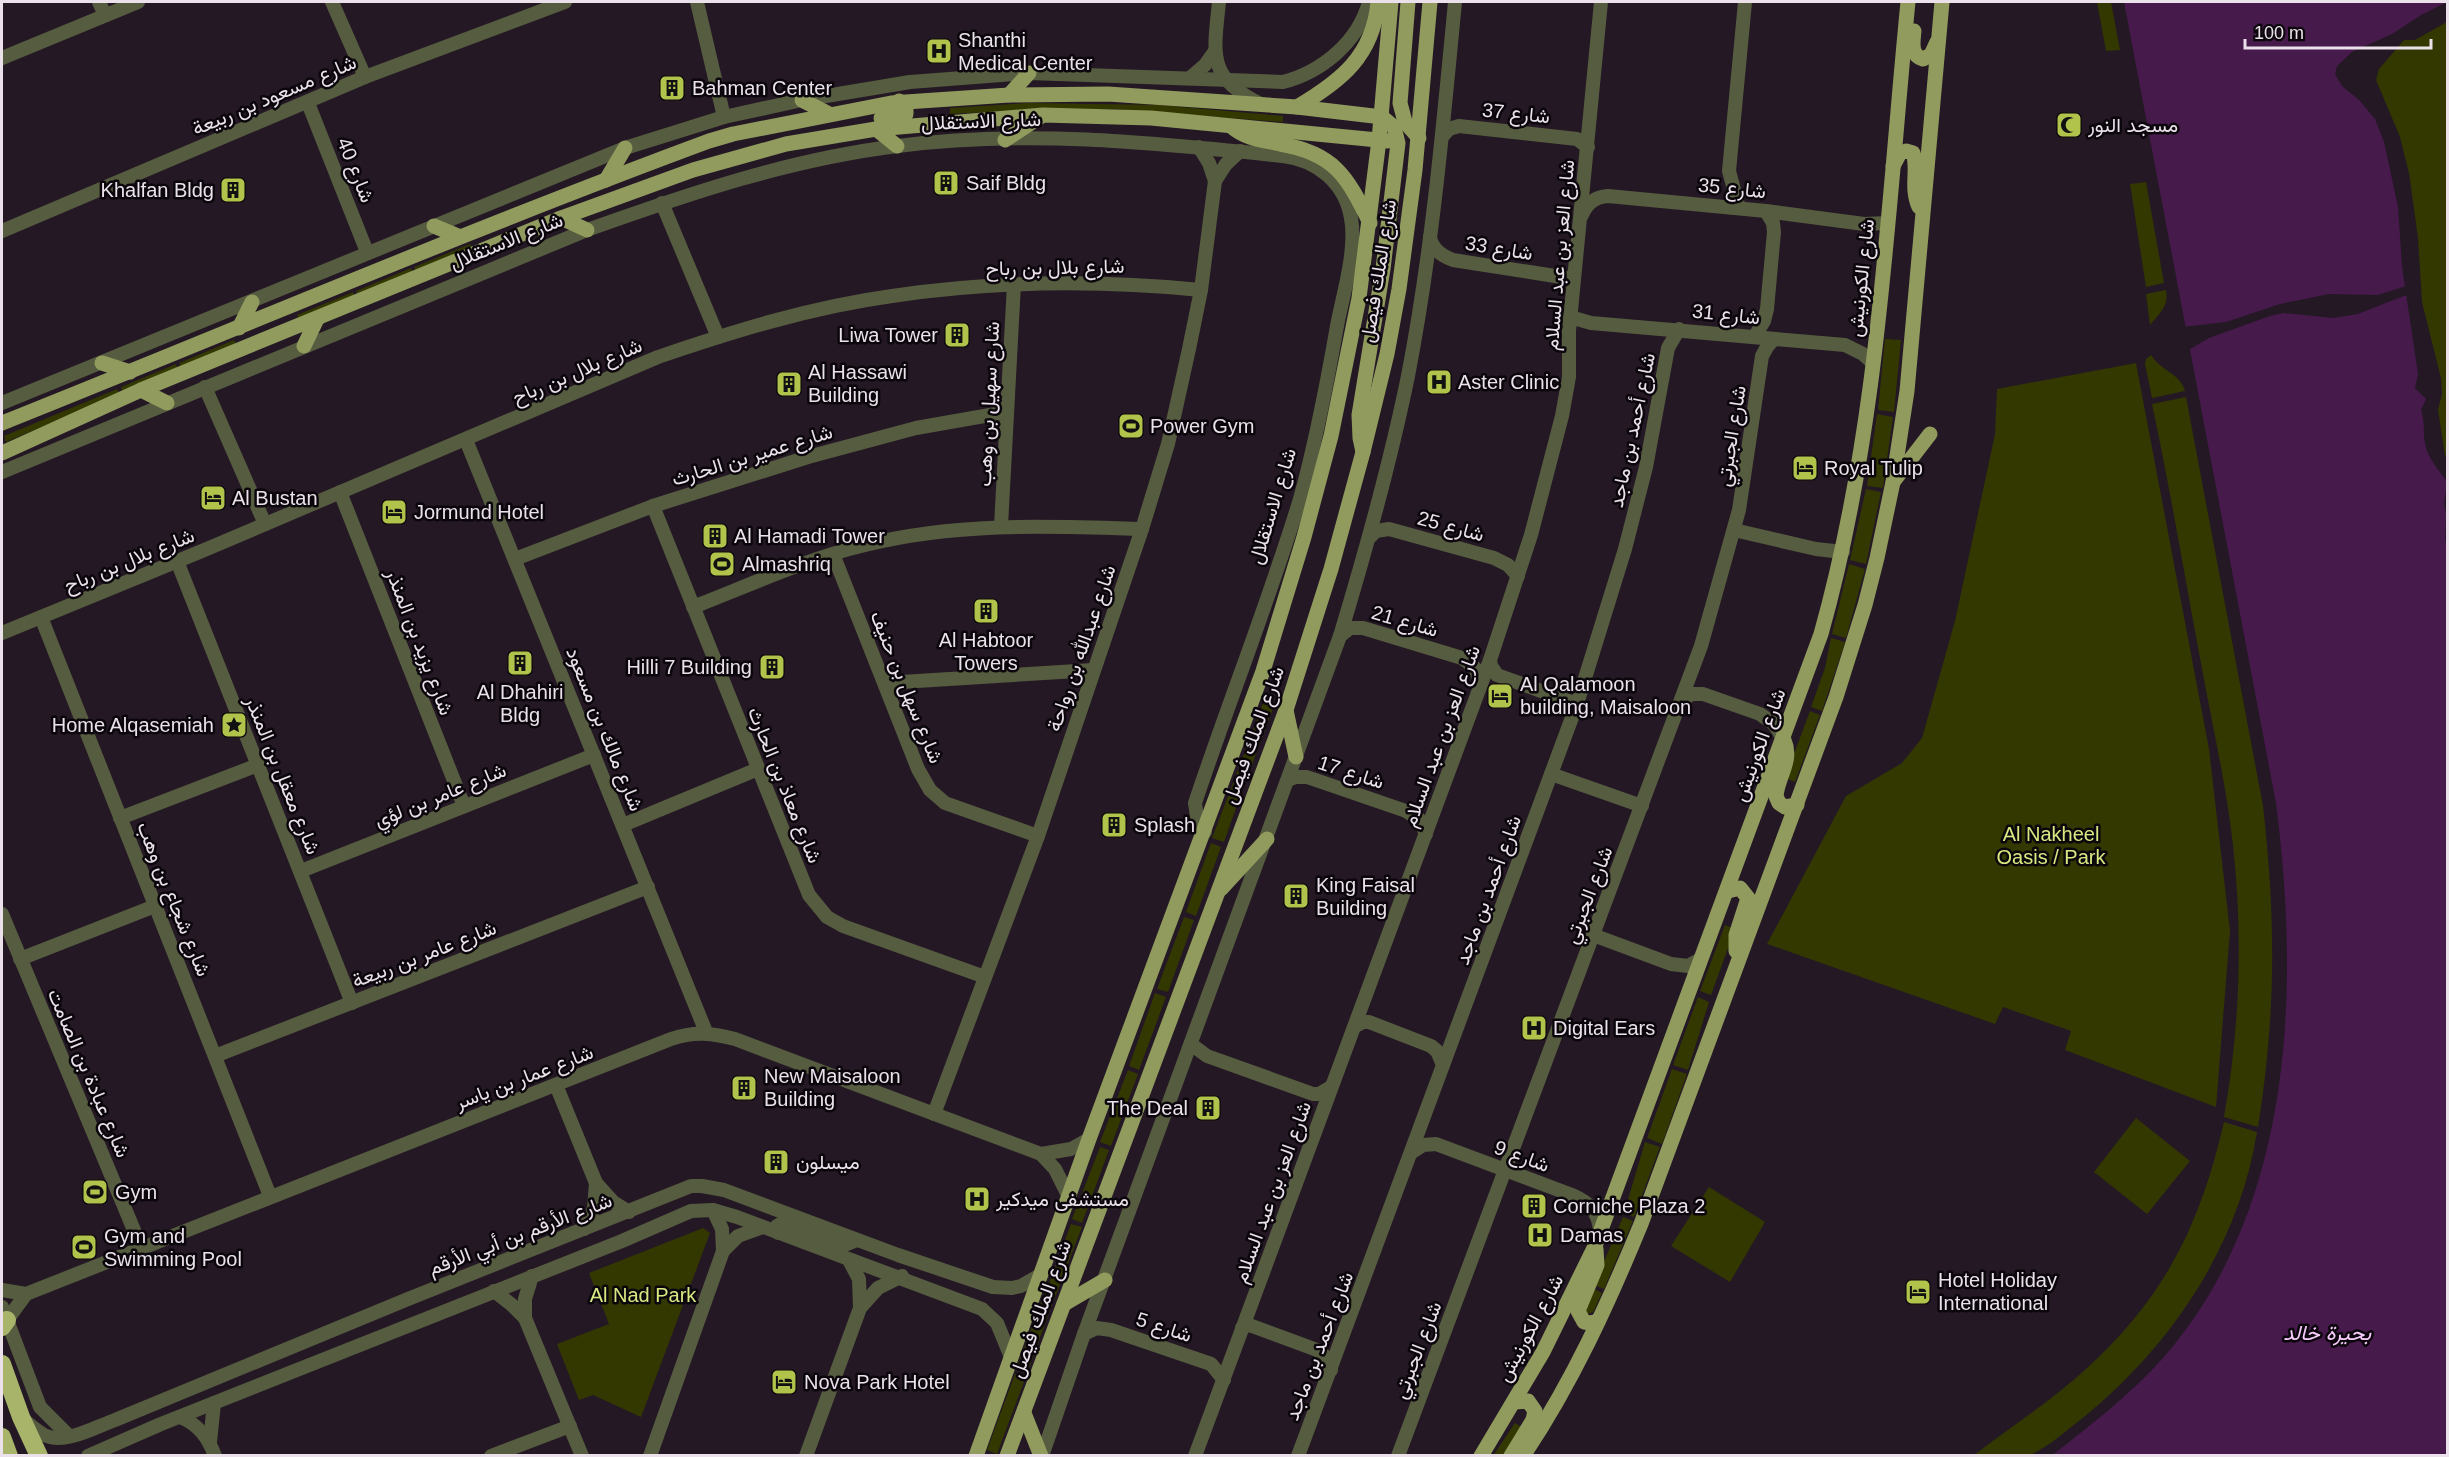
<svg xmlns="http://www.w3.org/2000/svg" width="2449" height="1457" viewBox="0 0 2449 1457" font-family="Arial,Vazirmatn,sans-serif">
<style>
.green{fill:#323800}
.water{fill:#471a4c}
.pier{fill:#241825}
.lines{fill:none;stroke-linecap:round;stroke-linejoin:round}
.minor{stroke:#565c3f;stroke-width:14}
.major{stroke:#909b5d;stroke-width:15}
.highway{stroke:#a7b469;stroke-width:18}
.labels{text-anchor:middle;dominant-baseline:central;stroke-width:5;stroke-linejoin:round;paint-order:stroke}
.poi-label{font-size:20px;fill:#eae1eb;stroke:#0a060b;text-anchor:start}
.street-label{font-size:20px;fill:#eae1eb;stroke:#0a060b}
.park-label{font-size:20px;fill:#d9e982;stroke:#0a060b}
.water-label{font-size:21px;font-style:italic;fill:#f6cbfa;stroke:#0a060b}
</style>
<rect width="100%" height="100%" fill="#241825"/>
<g class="green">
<polygon points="2097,2 2111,2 2120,50 2106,51"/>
<polygon points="2447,22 2447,457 2445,455 2438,410 2442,394 2441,378 2422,302 2418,238 2409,173 2400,137 2376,80 2379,69 2404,40 2415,40"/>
<polygon points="1029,103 1159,105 1283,116 1283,122 1114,109 1029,110 950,114 950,108"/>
<polygon points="2146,182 2164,283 2146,287 2130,184"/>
<polygon points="470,244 473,250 417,273 414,267"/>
<polygon points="411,268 414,274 358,297 356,291"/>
<path d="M2166,290C2169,306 2160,313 2150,325L2146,294Z"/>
<polygon points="353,292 355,298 299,321 297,315"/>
<polygon points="1885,339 1901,340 1894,412 1878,410"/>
<polygon points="234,340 237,346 182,369 179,363"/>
<path d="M2151,355C2161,371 2181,374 2185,391L2152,398L2145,364L2146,359Z"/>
<polygon points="2136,363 2209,749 2230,931 2216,1107 2065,1050 2071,1031 2003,1007 1995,1024 1767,944 1846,796 1902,763 1922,738 1955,621 1995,434 1997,389"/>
<polygon points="176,364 178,371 123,393 121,387"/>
<polygon points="117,389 120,394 6,442 4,436"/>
<path d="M2186,397L2263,806C2276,920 2276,1014 2258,1127L2224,1117C2240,1027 2243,936 2233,845C2226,782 2211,720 2200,658C2184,573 2170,488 2152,404Z"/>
<polygon points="1877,414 1893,417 1883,488 1867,486"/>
<polygon points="1866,489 1881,492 1866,564 1850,560"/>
<polygon points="1849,564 1865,569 1846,638 1832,634"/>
<polygon points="1831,638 1845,642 1822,711 1811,707 1825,668"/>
<polygon points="1264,700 1275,703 1250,770 1240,765"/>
<polygon points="1810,711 1820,715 1795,782 1785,778"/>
<polygon points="1238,770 1248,774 1224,842 1212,838"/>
<polygon points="1211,843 1221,847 1196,916 1186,912"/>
<polygon points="1184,917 1194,920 1168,992 1157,989"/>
<polygon points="1725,925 1735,929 1711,995 1700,991"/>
<polygon points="1155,993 1166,997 1139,1070 1129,1066"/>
<polygon points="1698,997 1709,1002 1688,1070 1673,1065"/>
<polygon points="1672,1069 1687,1074 1662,1144 1647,1138"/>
<polygon points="1128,1070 1138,1074 1111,1146 1100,1142"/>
<polygon points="2136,1118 2190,1161 2147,1214 2094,1172"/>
<path d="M2224,1122L2257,1132C2239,1245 2172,1345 2084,1417C2068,1429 2050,1446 2032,1454C2024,1457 1985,1456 1974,1455C2011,1427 2051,1401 2086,1369C2165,1297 2200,1225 2224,1122Z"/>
<polygon points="1645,1142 1660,1147 1634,1217 1624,1213"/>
<polygon points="1100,1147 1109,1150 1082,1223 1072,1219"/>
<polygon points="1709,1187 1765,1222 1730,1282 1671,1246"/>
<polygon points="1623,1217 1633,1221 1604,1289 1594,1285"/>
<polygon points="1071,1224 1082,1227 1054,1300 1044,1297"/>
<polygon points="703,1228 710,1233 641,1417 593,1395 579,1400 557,1344 609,1324 589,1273"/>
<polygon points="1592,1288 1602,1293 1593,1312 1587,1314 1585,1312"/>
<polygon points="1042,1300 1052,1304 1027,1374 1016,1370"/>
<polygon points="1015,1374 1025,1379 997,1454 987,1450"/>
<polygon points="1515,1423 1524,1429 1507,1455 1493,1456"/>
</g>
<path class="water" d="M2124,2H2447L2421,15L2392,34L2352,52L2337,66L2335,74L2342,86L2359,100L2375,119L2384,142L2398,207L2402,267L2418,374L2415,388L2426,399L2421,410C2425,422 2423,432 2425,444C2428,459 2439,470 2447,482L2444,504L2446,515L2445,538L2448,558L2447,1455L2051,1456C2091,1425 2130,1395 2164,1357C2294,1207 2300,990 2276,803Z"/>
<polygon class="pier" points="2409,285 2409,294 2358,314 2333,318 2284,313 2270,316 2209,338 2187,351 2182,327 2226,322 2280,304 2329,294 2378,295"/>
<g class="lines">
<g class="minor">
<polyline points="99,2 105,15"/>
<polyline points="332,2 365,77"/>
<polyline points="697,2 724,117"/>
<path d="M1219,2C1214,53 1206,78 1261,104"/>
<polyline points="2,58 138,2"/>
<polyline points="1191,77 1205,65 1215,51"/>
<polyline points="308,103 367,252"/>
<polyline points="1442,137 1449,129 1459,126 1577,139 1588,147"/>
<polyline points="1199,147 1209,163 1215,181"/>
<polyline points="662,203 718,337"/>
<polyline points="1739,208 1729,171 1745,2"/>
<path d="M1582,215C1587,203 1595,197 1608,196L1766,211L1864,224L1888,223"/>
<polyline points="2,231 365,77 565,2"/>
<path d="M1430,237C1432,249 1442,256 1453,260L1574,279"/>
<polyline points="1570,317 1591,323 1845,345 1863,354 1873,363"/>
<polyline points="1755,336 1764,321 1767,309 1774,232 1773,223 1766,211"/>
<polyline points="205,387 265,524"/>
<path d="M2,403L625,148L724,117L802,100L910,82L1029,73L1283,82C1322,72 1358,42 1369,2"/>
<polyline points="466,440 706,1032"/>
<path d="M2,472L587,230C688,194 790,159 898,146C1025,129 1156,143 1283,156C1317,160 1345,183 1351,218C1357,250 1343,294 1337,326C1327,383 1316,442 1300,499C1269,601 1229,701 1195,803L1198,824L1205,832"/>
<polyline points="340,492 464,806"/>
<polyline points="653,506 809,895 827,917 843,926 985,977"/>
<polyline points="1001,526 1014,284"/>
<polyline points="1734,530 1816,549 1843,552"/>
<polyline points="1370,537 1376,531 1389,529 1494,558 1508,565 1518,576"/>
<polyline points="833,554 918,769 930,790 945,803 1038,836"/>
<polyline points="515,559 653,506 808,457 916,428 1007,412"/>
<polyline points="177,561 352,1003"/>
<path d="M693,607C750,585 806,559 865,545C957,522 1049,526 1142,529"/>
<polyline points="41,617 270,1196"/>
<path d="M2,633L202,551L658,357C734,331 812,307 892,296C993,281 1099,280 1201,290"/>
<polyline points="1340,636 1350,628 1363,628 1462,658 1475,668 1481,684"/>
<polyline points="1490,660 1491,666 1497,675 1577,704"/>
<polyline points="885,683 1093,670"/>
<polyline points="1682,700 1692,694 1703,694 1760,714 1774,724 1784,740"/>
<polyline points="1551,774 1642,806"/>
<polyline points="1288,780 1295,777 1307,777 1406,811 1419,819 1426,834"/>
<polyline points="120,818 258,765"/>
<polyline points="623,825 758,769"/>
<polyline points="301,871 594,755"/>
<polyline points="2,914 141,1247"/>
<polyline points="1593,935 1671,964 1688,966 1701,959"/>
<polyline points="20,959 155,906"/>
<polyline points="1354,1027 1363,1022 1369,1022 1431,1046 1437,1051 1443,1065"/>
<polyline points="1191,1044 1207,1056 1313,1094 1319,1094 1331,1087"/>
<polyline points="215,1056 648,887"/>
<polyline points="556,1085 596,1183 613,1202 629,1212"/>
<polyline points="934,1114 1038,836 1142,529 1168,444 1189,349 1201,290 1215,181 1226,164 1240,151"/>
<path d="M1412,1152L1423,1145L1436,1144L1572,1195C1590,1203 1599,1212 1600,1232"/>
<polyline points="1041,1154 1055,1169 1069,1197"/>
<polyline points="584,1229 594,1209 596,1183"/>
<polyline points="778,1233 777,1226 782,1223 839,1243 847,1244 857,1240"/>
<polyline points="723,1251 738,1236 763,1227"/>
<polyline points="849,1260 859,1279 860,1308"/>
<path d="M2,1290L26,1294L671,1039C694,1031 712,1033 735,1039L1041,1154L1071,1149L1089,1139"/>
<polyline points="494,1291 512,1305 525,1318 582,1456"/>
<polyline points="2,1307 40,1407 69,1436"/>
<polyline points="525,1318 525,1299 532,1276"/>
<polyline points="7,1320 26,1294"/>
<polyline points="1242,1328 1246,1325 1252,1326 1317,1350 1327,1358 1331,1370"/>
<polyline points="1084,1334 1097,1328 1111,1330 1211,1364 1224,1380"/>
<path d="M180,1417C198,1424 208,1437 215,1456"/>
<path d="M24,1420C30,1425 37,1431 44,1435C65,1445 95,1427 115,1420L408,1299L691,1186H702L724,1190L898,1255L993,1287L1012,1288L1021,1286L1042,1274"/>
<polyline points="210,1442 214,1403"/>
<polyline points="88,1456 161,1424 622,1241 691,1211 713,1210 737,1217 982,1309 997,1323 1011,1357"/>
<polyline points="491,1456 570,1426"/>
<polyline points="650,1456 723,1251 722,1229 713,1210"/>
<polyline points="806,1456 860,1308 878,1288 902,1276"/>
<path d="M1042,1456L1084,1334L1340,636C1366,550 1390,464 1408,376C1432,252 1443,127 1455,2"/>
<polyline points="1195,1456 1490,660 1531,535 1562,416 1569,377 1569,331 1601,2"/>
<polyline points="1298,1456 1577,704 1625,549 1646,467 1668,348 1679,329"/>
<polyline points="1398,1456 1701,646 1739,510 1762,356 1767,347 1774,339"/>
</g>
<g class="major">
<polyline points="1408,2 1400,103 1405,122 1419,138"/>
<path d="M1914,31C1913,42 1910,55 1923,59L1931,55L1937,42"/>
<polyline points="1009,95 1029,73"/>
<polyline points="802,100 829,114"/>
<path d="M1297,107C1341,81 1373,56 1378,2"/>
<polyline points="881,118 906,114 906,105 899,101"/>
<path d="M1232,127C1246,139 1262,140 1280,144C1334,153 1347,176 1370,223"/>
<polyline points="876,129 897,146"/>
<polyline points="1005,140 1040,117"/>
<path d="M1893,166L1900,153L1906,151L1913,153C1919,168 1910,187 1919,207"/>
<polyline points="606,180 625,148"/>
<polyline points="561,218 587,230"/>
<polyline points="434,226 458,236"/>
<polyline points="239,328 252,302"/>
<polyline points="304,346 317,319"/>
<polyline points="102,363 130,372"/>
<polyline points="141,390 167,403"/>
<path d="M2,423C237,329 471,229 709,141L733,134L891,103L1009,95L1108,94L1297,107L1382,117L1394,127L1398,143L1383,269L1359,415L1360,438L1363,452"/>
<polyline points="2,453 141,390 561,218 693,170 786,144 876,129 1043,115 1151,118 1388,141"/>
<polyline points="1893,482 1930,434"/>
<polyline points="1286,710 1296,757"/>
<path d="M1784,740C1793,761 1778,775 1776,796L1779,803L1785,807L1797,805"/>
<polyline points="1221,889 1267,839"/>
<polyline points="1728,891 1740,888 1748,898 1736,935 1736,951"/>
<polyline points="1596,1249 1597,1265 1578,1311 1584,1322 1591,1323 1598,1321"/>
<polyline points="1064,1304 1105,1280"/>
<polyline points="1024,1413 1041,1456"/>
<polyline points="976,1456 1089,1139 1263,671 1304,537 1331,436 1359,298 1379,140 1391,2"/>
<polyline points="1007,1456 1286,710 1331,569 1363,452 1387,354 1399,289 1415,170 1430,2"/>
<path d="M1481,1456L1543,1352L1595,1246L1821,634C1879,428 1887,213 1908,2"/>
<polyline points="1511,1456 1533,1420 1535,1411 1528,1401 1514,1402"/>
<path d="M1523,1456C1572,1383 1608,1304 1641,1224L1836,697L1865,605L1877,558L1893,482L1907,391L1942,2"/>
</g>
<g class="highway">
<polyline points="2,1327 7,1320"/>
<polyline points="2,1364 21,1417 39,1456"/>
<polyline points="2,1437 9,1456"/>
</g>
</g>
<defs>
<g id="hospital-square" transform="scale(1.35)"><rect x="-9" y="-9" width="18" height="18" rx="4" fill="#b2c34c" stroke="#0a060b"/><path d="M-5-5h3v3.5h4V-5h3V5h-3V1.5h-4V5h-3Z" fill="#111"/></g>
<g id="building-square" transform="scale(1.35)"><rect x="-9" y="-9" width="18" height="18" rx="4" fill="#b2c34c" stroke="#0a060b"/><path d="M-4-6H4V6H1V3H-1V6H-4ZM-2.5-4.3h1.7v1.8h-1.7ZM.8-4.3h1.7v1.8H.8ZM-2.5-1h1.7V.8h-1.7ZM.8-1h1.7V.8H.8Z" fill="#111"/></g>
<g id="mosque-square" transform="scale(1.35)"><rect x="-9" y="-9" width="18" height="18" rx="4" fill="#b2c34c" stroke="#0a060b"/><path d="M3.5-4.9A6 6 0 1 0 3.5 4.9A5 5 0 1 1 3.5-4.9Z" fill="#111"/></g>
<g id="stadium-square" transform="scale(1.35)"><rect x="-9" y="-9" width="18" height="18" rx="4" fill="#b2c34c" stroke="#0a060b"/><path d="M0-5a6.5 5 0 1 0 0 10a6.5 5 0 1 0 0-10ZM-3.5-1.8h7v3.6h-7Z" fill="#111"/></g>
<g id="hotel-square" transform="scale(1.35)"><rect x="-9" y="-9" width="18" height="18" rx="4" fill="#b2c34c" stroke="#0a060b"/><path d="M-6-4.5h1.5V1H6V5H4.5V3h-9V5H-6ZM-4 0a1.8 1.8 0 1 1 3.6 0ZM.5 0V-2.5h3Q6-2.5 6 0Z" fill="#111"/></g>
<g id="sight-square" transform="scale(1.35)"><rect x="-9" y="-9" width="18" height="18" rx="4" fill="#b2c34c" stroke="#0a060b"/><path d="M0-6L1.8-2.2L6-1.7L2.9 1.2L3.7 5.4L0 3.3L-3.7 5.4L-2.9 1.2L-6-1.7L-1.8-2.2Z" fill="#111"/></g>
</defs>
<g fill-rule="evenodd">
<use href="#hospital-square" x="939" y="51"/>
<use href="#building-square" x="672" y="88"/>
<use href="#mosque-square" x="2069" y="125"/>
<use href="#building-square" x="946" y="183"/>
<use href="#building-square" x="233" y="190"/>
<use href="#building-square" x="957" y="335"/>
<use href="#hospital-square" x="1439" y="382"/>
<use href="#building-square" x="789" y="384"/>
<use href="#stadium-square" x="1131" y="426"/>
<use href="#hotel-square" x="1805" y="468"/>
<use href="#hotel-square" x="213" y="498"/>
<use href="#hotel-square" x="394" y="512"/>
<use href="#building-square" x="715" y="536"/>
<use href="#stadium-square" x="722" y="564"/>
<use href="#building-square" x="986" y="611"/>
<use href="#building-square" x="520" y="663"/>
<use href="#building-square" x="772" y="667"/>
<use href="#hotel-square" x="1500" y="696"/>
<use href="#sight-square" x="234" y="725"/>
<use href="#building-square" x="1114" y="825"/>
<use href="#building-square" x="1296" y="896"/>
<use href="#hospital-square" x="1534" y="1028"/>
<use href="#building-square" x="744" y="1088"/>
<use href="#building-square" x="1208" y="1108"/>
<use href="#building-square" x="776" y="1162"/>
<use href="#stadium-square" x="95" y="1192"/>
<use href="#hospital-square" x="977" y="1199"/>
<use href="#building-square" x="1534" y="1206"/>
<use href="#hospital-square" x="1540" y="1235"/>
<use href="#stadium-square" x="84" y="1247"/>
<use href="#hotel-square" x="1918" y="1292"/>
<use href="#hotel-square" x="784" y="1382"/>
</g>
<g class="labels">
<g class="poi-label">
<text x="958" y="40">Shanthi<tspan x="958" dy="23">Medical Center</tspan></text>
<text x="692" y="88">Bahman Center</text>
<text x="2088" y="125">مسجد النور</text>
<text x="966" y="183">Saif Bldg</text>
<text x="214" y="190" text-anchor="end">Khalfan Bldg</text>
<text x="938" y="335" text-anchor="end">Liwa Tower</text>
<text x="808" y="372">Al Hassawi<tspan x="808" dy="23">Building</tspan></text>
<text x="1458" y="382">Aster Clinic</text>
<text x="1150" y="426">Power Gym</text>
<text x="1824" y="468">Royal Tulip</text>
<text x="232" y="498">Al Bustan</text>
<text x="414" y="512">Jormund Hotel</text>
<text x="734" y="536">Al Hamadi Tower</text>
<text x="742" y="564">Almashriq</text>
<text x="986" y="640" text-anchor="middle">Al Habtoor<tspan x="986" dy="23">Towers</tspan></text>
<text x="752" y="667" text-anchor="end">Hilli 7 Building</text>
<text x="1520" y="684">Al Qalamoon<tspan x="1520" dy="23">building, Maisaloon</tspan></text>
<text x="520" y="692" text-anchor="middle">Al Dhahiri<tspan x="520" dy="23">Bldg</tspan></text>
<text x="214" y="725" text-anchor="end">Home Alqasemiah</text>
<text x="1134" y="825">Splash</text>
<text x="1316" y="885">King Faisal<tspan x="1316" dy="23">Building</tspan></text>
<text x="1553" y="1028">Digital Ears</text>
<text x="764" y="1076">New Maisaloon<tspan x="764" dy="23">Building</tspan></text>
<text x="1188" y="1108" text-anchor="end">The Deal</text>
<text x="796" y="1162">ميسلون</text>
<text x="115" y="1192">Gym</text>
<text x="996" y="1199">مستشفى ميدكير</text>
<text x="1553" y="1206">Corniche Plaza 2</text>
<text x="1560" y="1235">Damas</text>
<text x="104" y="1236">Gym and<tspan x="104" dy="23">Swimming Pool</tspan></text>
<text x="1938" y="1280">Hotel Holiday<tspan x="1938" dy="23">International</tspan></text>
<text x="804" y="1382">Nova Park Hotel</text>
</g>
<g class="street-label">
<text transform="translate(274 95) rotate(-23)">شارع مسعود بن ربيعة</text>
<text transform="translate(1516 113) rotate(6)">شارع 37</text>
<text transform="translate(981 121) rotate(-2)">شارع الاستقلال</text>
<text transform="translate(356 170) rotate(68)">شارع 40</text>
<text transform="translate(1732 188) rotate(6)">شارع 35</text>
<text transform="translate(506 241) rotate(-22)">شارع الاستقلال</text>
<text transform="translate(1499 248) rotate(9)">شارع 33</text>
<text transform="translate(1559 255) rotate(-85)">شارع العز بن عبد السلام</text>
<text transform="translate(1055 267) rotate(-1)">شارع بلال بن رباح</text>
<text transform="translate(1378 271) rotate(-81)">شارع الملك فيصل</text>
<text transform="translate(1861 278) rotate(-84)">شارع الكورنيش</text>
<text transform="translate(1726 314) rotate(6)">شارع 31</text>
<text transform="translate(577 371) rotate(-23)">شارع بلال بن رباح</text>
<text transform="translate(988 404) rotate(-87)">شارع سهيل بن وهب</text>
<text transform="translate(1632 430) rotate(-78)">شارع أحمد بن ماجد</text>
<text transform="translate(1731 436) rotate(-81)">شارع الجبرتي</text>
<text transform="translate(752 455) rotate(-17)">شارع عمير بن الحارث</text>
<text transform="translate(1272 506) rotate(-73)">شارع الاستقلال</text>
<text transform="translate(1451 526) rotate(15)">شارع 25</text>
<text transform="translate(129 560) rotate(-22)">شارع بلال بن رباح</text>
<text transform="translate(1405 621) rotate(16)">شارع 21</text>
<text transform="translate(420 642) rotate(69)">شارع يزيد بن المنذر</text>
<text transform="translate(1081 648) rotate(-71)">شارع عبدالله بن رواحة</text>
<text transform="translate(907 687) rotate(68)">شارع سهل بن حنيف</text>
<text transform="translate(605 729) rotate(68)">شارع مالك بن مسعود</text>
<text transform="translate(1253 735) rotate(-70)">شارع الملك فيصل</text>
<text transform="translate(1441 736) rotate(-70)">شارع العز بن عبد السلام</text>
<text transform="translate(1759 745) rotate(-70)">شارع الكورنيش</text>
<text transform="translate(1351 772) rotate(18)">شارع 17</text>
<text transform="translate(283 775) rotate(68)">شارع معقل بن المنذر</text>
<text transform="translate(785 785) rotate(68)">شارع معاذ بن الحارث</text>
<text transform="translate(440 795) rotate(-22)">شارع عامر بن لؤي</text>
<text transform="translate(1488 890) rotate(-70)">شارع أحمد بن ماجد</text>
<text transform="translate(1588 895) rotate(-69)">شارع الجبرتي</text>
<text transform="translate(174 899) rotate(68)">شارع شجاع بن وهب</text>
<text transform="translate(424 954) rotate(-21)">شارع عامر بن ربيعة</text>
<text transform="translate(89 1073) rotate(67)">شارع عبادة بن الصامت</text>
<text transform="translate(524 1077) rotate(-21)">شارع عمار بن ياسر</text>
<text transform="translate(1522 1156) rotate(20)">شارع 9</text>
<text transform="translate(1272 1192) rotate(-70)">شارع العز بن عبد السلام</text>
<text transform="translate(520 1234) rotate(-21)">شارع الأرقم بن أبي الأرقم</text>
<text transform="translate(1040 1309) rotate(-70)">شارع الملك فيصل</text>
<text transform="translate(1164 1327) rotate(18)">شارع 5</text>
<text transform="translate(1530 1328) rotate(-62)">شارع الكورنيش</text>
<text transform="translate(1319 1346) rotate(-69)">شارع أحمد بن ماجد</text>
<text transform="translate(1417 1350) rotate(-69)">شارع الجبرتي</text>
</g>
<g class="park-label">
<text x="2051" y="834">Al Nakheel<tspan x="2051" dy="23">Oasis / Park</tspan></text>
<text x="643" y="1295">Al Nad Park</text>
</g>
<g class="water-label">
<text x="2327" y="1332">بحيرة خالد</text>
</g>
</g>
<rect width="2449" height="1457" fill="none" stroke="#eae1eb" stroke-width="6"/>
<path d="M2245 39v9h186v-9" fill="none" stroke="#eae1eb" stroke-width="3"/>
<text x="2254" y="39" font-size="18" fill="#eae1eb" stroke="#0a060b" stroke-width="4.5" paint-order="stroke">100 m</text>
</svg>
